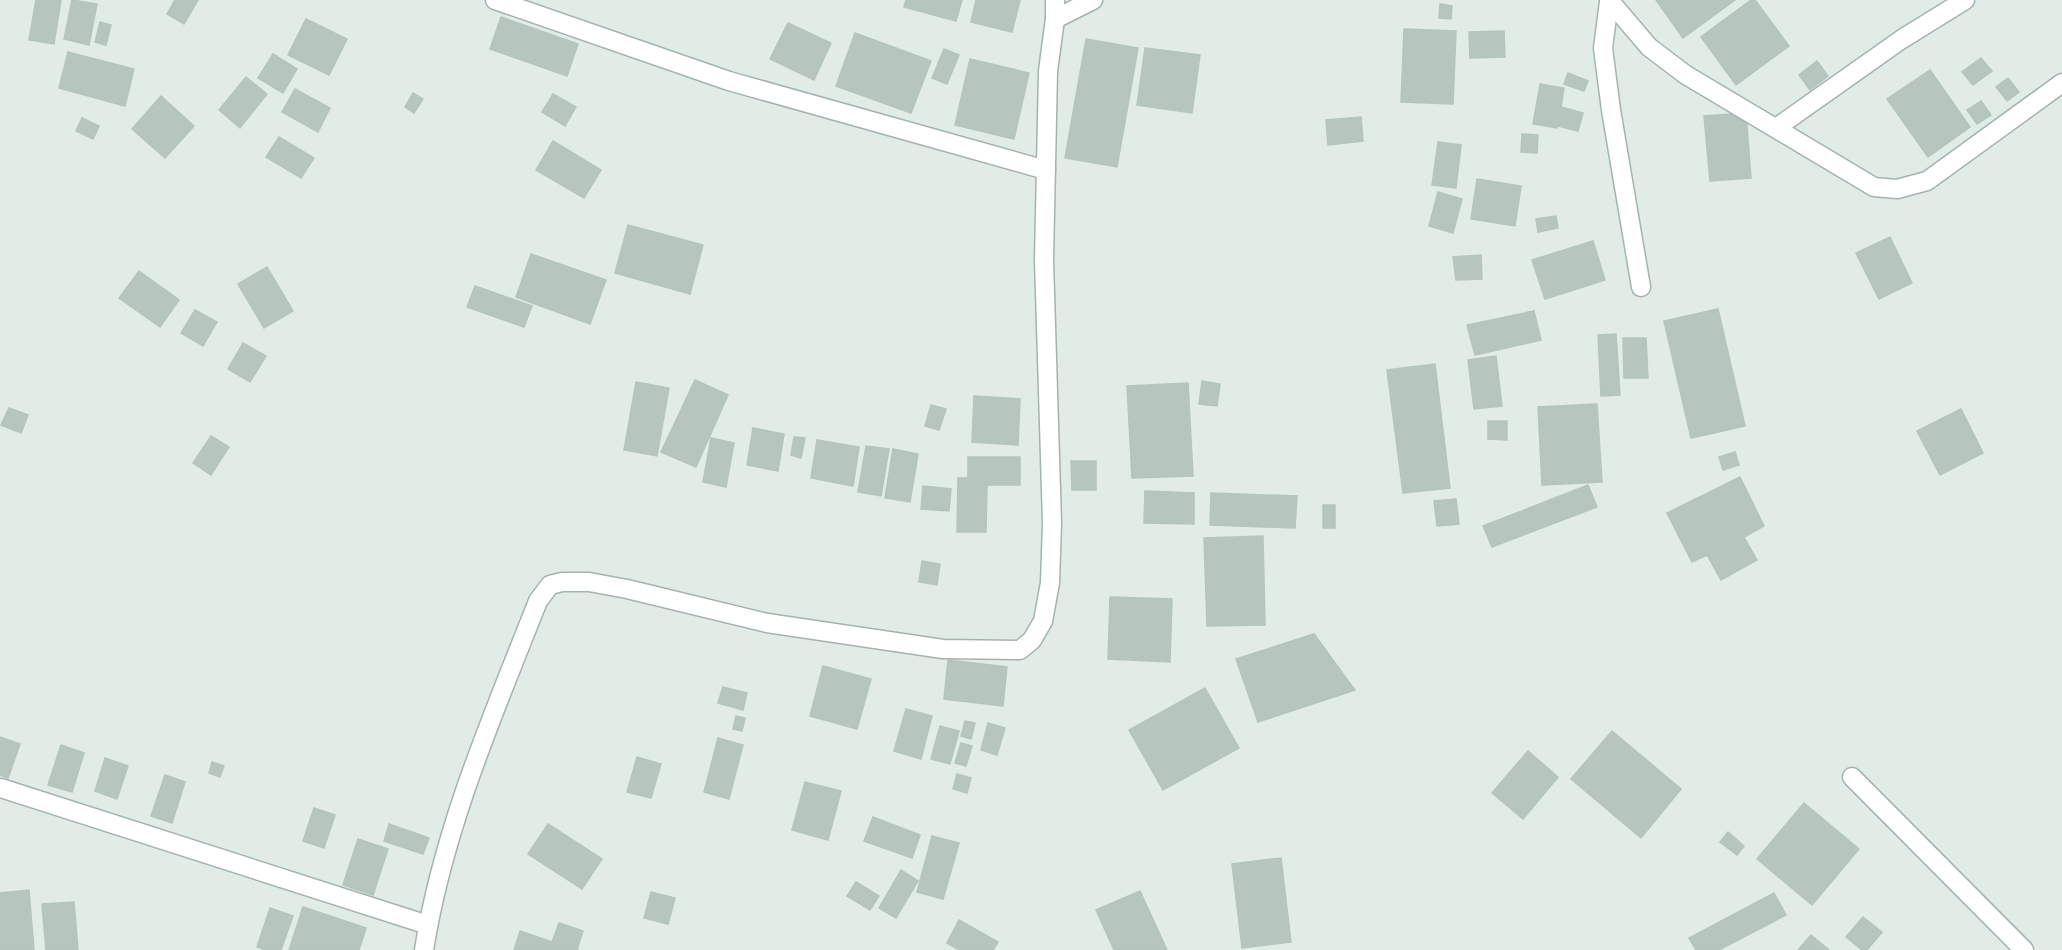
<svg xmlns="http://www.w3.org/2000/svg" width="2062" height="950" viewBox="0 0 2062 950" font-family="'Noto Sans',sans-serif">
<style>
.building{fill:#b6c6bf;stroke:#b3c5bd;stroke-width:1.5}
.lines{fill:none;stroke-linecap:round;stroke-linejoin:round}
.minor-casing{stroke:#a4b4ad;stroke-width:21}
.minor{stroke:#fff;stroke-width:18}
</style>
<rect width="100%" height="100%" fill="#e1ece6"/>
<g class="building">
<polygon points="36,0 61,0 54,44 29,40"/>
<polygon points="72,0 97,4 89,45 64,39"/>
<polygon points="175,0 198,0 184,24 167,14"/>
<polygon points="906,0 962,0 956,21 904,7"/>
<polygon points="976,0 1020,0 1012,32 971,22"/>
<polygon points="1656,0 1735,0 1683,38"/>
<polygon points="1751,0 1755,0 1789,46 1736,85 1701,37"/>
<polygon points="1440,4 1452,6 1451,19 1439,18"/>
<polygon points="501,17 578,44 567,76 490,49"/>
<polygon points="306,19 347,39 329,75 288,55"/>
<polygon points="100,22 111,25 106,45 95,42"/>
<polygon points="788,23 831,43 814,80 770,59"/>
<polygon points="1404,29 1456,31 1453,104 1401,102"/>
<polygon points="1504,31 1505,57 1470,58 1469,32"/>
<polygon points="855,33 931,61 911,113 836,86"/>
<polygon points="1086,39 1138,48 1117,167 1065,158"/>
<polygon points="1145,48 1200,55 1192,113 1137,105"/>
<polygon points="944,49 959,55 947,84 932,78"/>
<polygon points="68,52 134,69 125,106 59,88"/>
<polygon points="273,54 297,69 283,93 258,78"/>
<polygon points="1981,58 1992,71 1973,85 1962,72"/>
<polygon points="970,59 1029,73 1014,139 955,125"/>
<polygon points="1817,61 1828,76 1810,90 1799,75"/>
<polygon points="1930,70 1970,127 1928,157 1887,99"/>
<polygon points="1568,73 1588,81 1584,91 1564,84"/>
<polygon points="246,77 267,94 240,128 219,110"/>
<polygon points="2008,78 2019,92 2007,101 1996,87"/>
<polygon points="1540,84 1564,88 1561,107 1583,113 1578,131 1558,126 1557,128 1533,124"/>
<polygon points="295,89 330,108 318,132 282,112"/>
<polygon points="413,93 423,99 414,113 405,107"/>
<polygon points="553,94 576,107 565,126 542,112"/>
<polygon points="161,96 194,126 165,158 132,129"/>
<polygon points="1981,101 1991,115 1977,124 1967,110"/>
<polygon points="1746,113 1751,178 1710,181 1704,116"/>
<polygon points="1361,117 1363,141 1328,145 1326,120"/>
<polygon points="82,118 99,126 93,139 76,131"/>
<polygon points="1522,134 1538,135 1537,153 1521,152"/>
<polygon points="279,137 314,158 301,178 266,157"/>
<polygon points="553,141 601,170 584,198 536,170"/>
<polygon points="1438,142 1461,145 1456,188 1432,185"/>
<polygon points="1477,179 1521,186 1515,226 1471,219"/>
<polygon points="1438,192 1462,199 1453,233 1429,226"/>
<polygon points="1556,216 1558,228 1538,232 1536,219"/>
<polygon points="628,225 703,245 690,294 615,273"/>
<polygon points="1890,237 1912,283 1879,299 1856,253"/>
<polygon points="1593,241 1605,280 1545,299 1532,260"/>
<polygon points="531,254 606,280 590,324 516,297"/>
<polygon points="1481,255 1482,279 1456,280 1453,257"/>
<polygon points="267,267 293,311 264,328 238,284"/>
<polygon points="139,271 179,300 160,327 119,298"/>
<polygon points="475,286 532,306 524,327 467,307"/>
<polygon points="1718,309 1745,426 1691,438 1664,321"/>
<polygon points="195,310 217,322 203,346 181,333"/>
<polygon points="1534,311 1541,340 1475,355 1467,325"/>
<polygon points="1616,334 1620,395 1601,396 1598,335"/>
<polygon points="1623,338 1646,338 1648,378 1624,378"/>
<polygon points="243,343 266,356 250,382 228,369"/>
<polygon points="1496,356 1502,406 1474,409 1468,360"/>
<polygon points="1435,364 1450,488 1403,493 1387,370"/>
<polygon points="695,380 728,395 696,467 661,452"/>
<polygon points="1202,381 1220,384 1217,406 1199,404"/>
<polygon points="636,382 669,388 657,456 624,450"/>
<polygon points="1188,383 1193,476 1132,478 1127,386"/>
<polygon points="974,396 1020,399 1018,445 972,442"/>
<polygon points="1597,404 1602,482 1542,485 1538,407"/>
<polygon points="931,405 946,409 939,430 925,426"/>
<polygon points="9,408 28,415 21,433 1,425"/>
<polygon points="1961,409 1983,453 1940,475 1917,431"/>
<polygon points="1488,421 1507,421 1507,440 1488,439"/>
<polygon points="753,428 784,434 778,471 747,465"/>
<polygon points="211,436 229,447 211,475 193,463"/>
<polygon points="794,437 805,438 801,458 791,455"/>
<polygon points="711,438 734,443 726,487 703,482"/>
<polygon points="817,440 859,447 853,486 811,478"/>
<polygon points="866,446 889,449 881,496 858,492"/>
<polygon points="893,449 918,454 910,502 885,498"/>
<polygon points="1735,452 1739,465 1723,470 1719,457"/>
<polygon points="968,457 1020,457 1020,485 987,485 986,532 957,532 958,478 968,478"/>
<polygon points="1071,461 1096,461 1096,490 1072,490"/>
<polygon points="1740,477 1764,526 1744,537 1757,560 1721,580 1707,555 1692,562 1667,513"/>
<polygon points="1588,485 1597,507 1492,547 1483,526"/>
<polygon points="923,486 951,489 949,511 921,509"/>
<polygon points="1145,491 1194,493 1194,524 1144,523"/>
<polygon points="1211,493 1297,496 1295,528 1210,525"/>
<polygon points="1456,499 1459,524 1437,526 1434,501"/>
<rect x="1323" y="505" width="12" height="23"/>
<polygon points="1263,536 1265,625 1207,626 1204,538"/>
<polygon points="922,561 940,564 937,585 919,582"/>
<polygon points="1110,597 1172,599 1170,662 1108,659"/>
<polygon points="1314,634 1355,690 1258,722 1236,659"/>
<polygon points="948,660 1007,667 1003,706 944,699"/>
<polygon points="823,666 871,679 857,729 810,716"/>
<polygon points="723,687 747,693 743,710 718,703"/>
<polygon points="1205,688 1239,748 1163,790 1129,730"/>
<polygon points="906,709 932,716 921,759 894,751"/>
<polygon points="736,716 745,718 742,731 733,729"/>
<polygon points="965,721 975,723 971,739 961,736"/>
<polygon points="988,723 1005,728 997,755 981,750"/>
<polygon points="940,726 959,731 950,764 931,759"/>
<polygon points="1612,731 1681,789 1641,838 1571,779"/>
<polygon points="0,737 20,744 8,778 0,775"/>
<polygon points="718,738 743,745 729,799 704,792"/>
<polygon points="961,743 972,746 966,766 955,763"/>
<polygon points="61,745 84,753 72,792 48,785"/>
<polygon points="1528,751 1558,777 1523,819 1492,793"/>
<polygon points="637,757 661,764 651,798 627,792"/>
<polygon points="105,758 128,766 117,799 95,791"/>
<polygon points="212,762 224,766 220,777 209,773"/>
<polygon points="957,774 971,778 967,793 953,789"/>
<polygon points="165,775 185,782 172,823 151,816"/>
<polygon points="805,782 841,791 828,840 792,830"/>
<polygon points="1804,803 1859,849 1812,905 1757,859"/>
<polygon points="314,808 335,815 324,848 303,841"/>
<polygon points="873,817 920,835 912,858 864,841"/>
<polygon points="389,824 429,838 423,854 384,841"/>
<polygon points="548,824 602,859 582,889 528,854"/>
<polygon points="1728,832 1744,846 1737,855 1720,842"/>
<polygon points="932,836 959,843 943,899 917,892"/>
<polygon points="358,839 388,849 373,895 343,885"/>
<polygon points="1281,858 1291,942 1242,948 1232,864"/>
<polygon points="901,870 918,881 896,918 879,908"/>
<polygon points="856,882 879,896 870,910 847,896"/>
<polygon points="29,890 34,950 0,950 0,893"/>
<polygon points="1140,891 1167,950 1114,950 1096,910"/>
<polygon points="651,892 675,898 668,924 644,918"/>
<polygon points="1774,893 1786,915 1719,950 1696,950 1689,938"/>
<polygon points="74,902 78,950 46,950 42,904"/>
<polygon points="303,907 366,928 359,950 289,950"/>
<polygon points="270,908 293,916 281,950 267,950 257,947"/>
<polygon points="1863,917 1882,932 1867,950 1862,950 1846,937"/>
<polygon points="959,920 998,942 993,950 959,950 947,943"/>
<polygon points="559,923 583,931 577,949 579,950 514,950 520,931 552,942"/>
<polygon points="1811,935 1829,950 1798,950"/>
</g>
<g class="lines">
<g class="minor-casing">
<g id="minor">
<polyline points="495,0 729,81 1046,170"/>
<polyline points="1609,0 1649,47 1686,75 1874,187 1897,189 1927,181 2062,83"/>
<polyline points="1609,2 1603,48 1611,110 1641,287"/>
<polyline points="1055,19 1093,0"/>
<polyline points="1776,128 1902,39 1965,0"/>
<polyline points="1852,777 2024,950"/>
<polyline points="1,788 428,925"/>
<path d="M424,950C443,829 493,715 538,601L550,585L562,582H589L627,589L767,623L943,649L1020,650L1032,640L1043,621L1050,583L1052,523L1044,260L1048,71L1055,19V0"/>
</g>
</g>
<use href="#minor" class="minor"/>
</g>
</svg>
